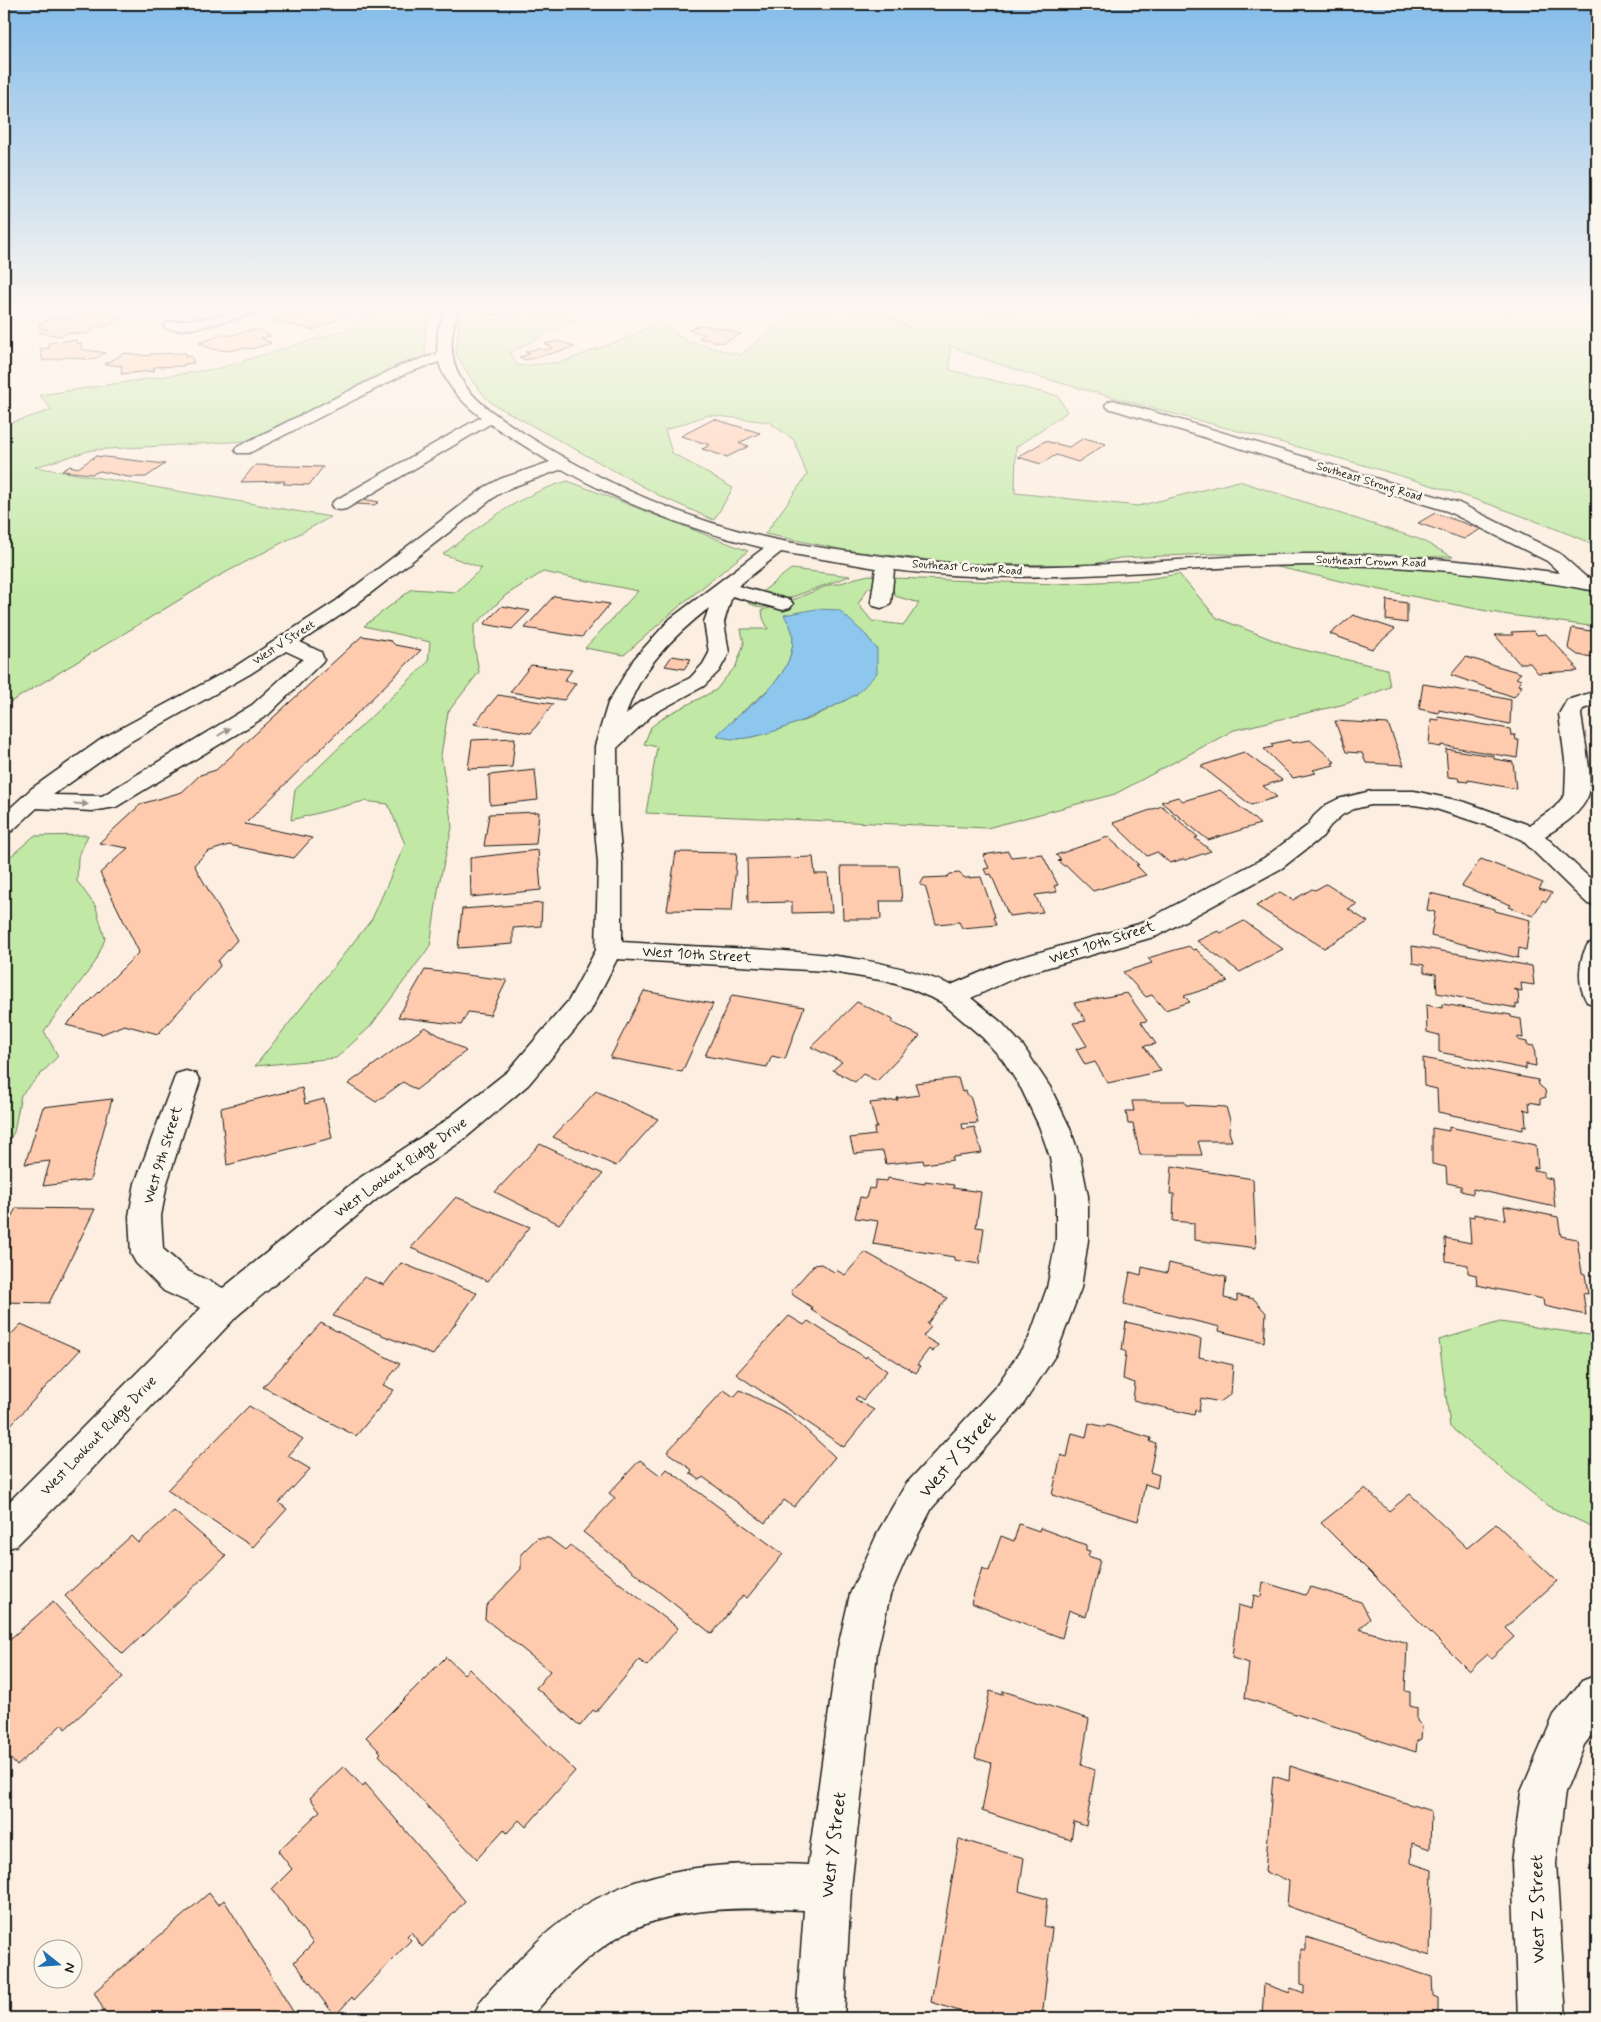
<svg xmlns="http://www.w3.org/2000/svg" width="1601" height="2022" viewBox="0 0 1601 2022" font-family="Mynerve,sans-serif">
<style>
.green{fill:#c1e9a5;stroke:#6e8260;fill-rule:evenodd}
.water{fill:#8ec7ed;stroke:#608399}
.building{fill:#ffcbaf;stroke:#1c1c1c}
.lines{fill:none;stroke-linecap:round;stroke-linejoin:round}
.minor-casing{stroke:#1c1c1c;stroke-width:3}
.minor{fill:#fbf7ec;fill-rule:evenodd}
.oneway{fill:#97948e}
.labels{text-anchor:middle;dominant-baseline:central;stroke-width:5;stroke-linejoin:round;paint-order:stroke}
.far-street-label{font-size:12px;fill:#1c1c1c;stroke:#fbf7ec}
.street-label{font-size:15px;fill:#1c1c1c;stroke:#fbf7ec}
.near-street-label{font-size:18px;fill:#1c1c1c;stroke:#fbf7ec}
</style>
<rect width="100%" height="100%" fill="#fceee0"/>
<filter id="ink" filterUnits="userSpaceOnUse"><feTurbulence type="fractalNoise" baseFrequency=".02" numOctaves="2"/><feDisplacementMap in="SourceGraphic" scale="10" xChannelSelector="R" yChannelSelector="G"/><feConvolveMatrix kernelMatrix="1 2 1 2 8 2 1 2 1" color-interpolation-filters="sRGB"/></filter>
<g filter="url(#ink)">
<g class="green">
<polygon points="377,311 438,311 425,329 425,360 410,361 246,441 92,450 35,467 331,517 219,576 4,706 4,425 52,410 40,395 220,368 345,330"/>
<path d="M460,311H484L487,320H523L567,312L575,319L510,353L518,366L562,362L632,336L659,322L686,341L740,355L797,311H874L911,328L877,311H1597V546C1453,483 1297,448 1145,406C1080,388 1013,372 950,346V370L1058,396L1067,412L1016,447L1015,493L1138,506L1239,481L1419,539L1453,557L1211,554L1120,558L1090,565L968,564L850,551L765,534L807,475L794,440L769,422L708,415L665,430L672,453L733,488L714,520L662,497L491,403L473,382L456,354Z"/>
<path d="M568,481L748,551L683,603L624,655L585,648L638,591L543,572L506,595L474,626V644L479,672L448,712L441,755L452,827L439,884L430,946L370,1027L336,1058L255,1066L372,919L405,844L388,804L364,801L291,820L295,790L428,662L430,642L364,626L412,589L456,592L482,568L443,554C482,525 519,494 568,481Z"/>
<polygon points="1273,566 1374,566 1509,576 1597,592 1597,627 1502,614 1376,589"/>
<polygon points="791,569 850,576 762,608 748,603"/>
<path d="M1179,574L1217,618L1291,647L1387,669L1390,687L1345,704L1234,730L1115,794L987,828L646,813L657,747L644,744L651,727L667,715L716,690L723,681L736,666L741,652L744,643L741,629H768L763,618L762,610L783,604L829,585L841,583L856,578L869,575L893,578L1057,584L1140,580ZM868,588L893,590L895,596L919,603L904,625L872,621L858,604ZM785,615L857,694L812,718L757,736L738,739L718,736C743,703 794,685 793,636C793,629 787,621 785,615Z"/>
<polygon points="88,835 78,858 77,881 96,907 105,939 96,961 44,1031 58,1056 21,1095 14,1132 4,1149 4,862 34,836"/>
<polygon points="1500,1322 1597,1336 1597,1529 1548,1506 1450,1427 1439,1340"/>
</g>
<path class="water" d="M816,609L839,610L866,635L877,649V673C870,680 863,689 855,695C829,710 744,752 717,735C745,706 794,683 793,636C793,630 787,621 784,615Z"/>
<g class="building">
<polygon points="312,311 353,311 356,312 313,330 271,320 286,314 301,318"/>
<polygon points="495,311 520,311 508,316 491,314"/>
<polygon points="85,313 124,317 105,327 98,326 86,334 67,333 61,336 39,333 48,329 41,328 39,325 54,317 73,319"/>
<polygon points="701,325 728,330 741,334 722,343 699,338 705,334 688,330"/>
<polygon points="257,329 271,336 261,338 271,343 251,349 243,348 230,351 211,349 199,343 224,334 227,336"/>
<polygon points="76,340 77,344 81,343 82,349 105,353 92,360 69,357 43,361 40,349 49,348 48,343"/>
<polygon points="559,341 575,347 526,360 519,357 530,354 525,352 539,348 544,350 553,348 545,344"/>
<polygon points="125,353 150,356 150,354 186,353 185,357 191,356 194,363 184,364 184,366 154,367 154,371 121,374 122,366 105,364"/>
<polygon points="714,419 760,433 739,443 749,446 727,457 702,449 710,445 681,436"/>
<polygon points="1084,438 1106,444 1078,462 1056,455 1041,464 1018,457 1045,441 1069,447"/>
<polygon points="96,456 165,464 146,477 128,477 100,471 92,474 62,471 70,466 78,468"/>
<polygon points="255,465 323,467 309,485 283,484 285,481 241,482"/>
<polygon points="363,499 379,502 374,505 355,504"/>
<polygon points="1435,513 1481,529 1464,539 1418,523"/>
<polygon points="554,596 610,604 582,637 525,628"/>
<polygon points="1387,600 1407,603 1407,623 1386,620"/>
<polygon points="502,606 530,611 512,629 484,624"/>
<polygon points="1353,615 1395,629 1372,649 1330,634"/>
<polygon points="1572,628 1597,632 1597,665 1593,664 1594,657 1578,655 1568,648"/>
<polygon points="1533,631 1537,635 1546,634 1576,666 1574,666 1578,671 1538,673 1530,663 1519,663 1495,635 1513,635 1511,632"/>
<polygon points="362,636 391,641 395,645 421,650 245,824 312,838 294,858 229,845 207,852 194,865 237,940 218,961 220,966 158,1034 124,1025 102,1034 66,1025 139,952 100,873 128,848 99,843 141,804 182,792 200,775 216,770"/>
<polygon points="672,656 691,659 684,669 665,666"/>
<polygon points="1466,657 1521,673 1516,678 1521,680 1518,685 1522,686 1514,697 1451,675"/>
<polygon points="531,665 572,670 564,681 576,683 564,700 510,692"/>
<polygon points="1423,684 1491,695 1491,696 1511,700 1510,724 1439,710 1439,713 1419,709"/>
<polygon points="498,695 553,704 531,733 474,724"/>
<polygon points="1438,717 1510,729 1511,735 1515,735 1516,740 1519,740 1517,758 1441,745 1441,747 1429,745 1431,719 1439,720"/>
<polygon points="1335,721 1388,724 1404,765 1366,763 1362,753 1346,752"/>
<polygon points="515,738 512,767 468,769 472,740"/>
<polygon points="1289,740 1292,743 1310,740 1335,762 1332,763 1334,765 1313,770 1316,773 1293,778 1264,749 1273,747 1271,744"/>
<polygon points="1446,749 1494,756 1494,759 1513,762 1516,789 1468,780 1468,782 1459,781 1458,778 1448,777"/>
<polygon points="1244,752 1282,780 1263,786 1277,797 1251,805 1201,766"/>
<polygon points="535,770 538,800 490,805 489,775"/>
<polygon points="1220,790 1260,824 1208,840 1161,802 1178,797 1183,801"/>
<polygon points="1162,806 1198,837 1195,838 1211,851 1185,860 1183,859 1170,863 1157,852 1147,856 1113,823"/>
<polygon points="539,812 536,844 484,846 489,814"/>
<polygon points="1108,837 1139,865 1136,865 1146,875 1093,891 1067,866 1064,866 1058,861 1061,860 1056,855"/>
<polygon points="538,850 541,890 471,897 470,858"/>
<polygon points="1008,851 1011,857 1042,854 1058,885 1054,886 1057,892 1035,895 1043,912 1009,916 991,874 987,875 984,869 989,868 983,855"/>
<polygon points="676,852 737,853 732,911 667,910"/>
<polygon points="813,857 815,874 828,874 832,912 792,913 792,902 748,903 747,859"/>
<polygon points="1481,859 1543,883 1539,889 1552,893 1546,902 1543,900 1533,916 1509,907 1511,905 1462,886"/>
<polygon points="841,866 899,866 902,901 880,901 881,919 843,919"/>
<polygon points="959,873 965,878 981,877 995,917 993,917 996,925 962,928 959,922 936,924 925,886 920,885 924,878 947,877 950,874"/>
<polygon points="1326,884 1357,904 1348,909 1368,922 1324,948 1256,906 1280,892 1293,900 1312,889 1315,890"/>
<polygon points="1430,893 1495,909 1495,911 1530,920 1526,950 1519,948 1518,958 1431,936 1435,912 1427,910"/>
<polygon points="542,903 541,926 513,928 513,944 458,948 462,909"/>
<polygon points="1244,921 1283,949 1240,972 1197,941 1218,931 1221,933"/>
<polygon points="1189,946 1193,950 1196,949 1228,982 1184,996 1190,1002 1165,1010 1152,995 1146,997 1123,972 1152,963 1148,958"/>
<polygon points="1412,946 1532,966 1534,985 1521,983 1522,991 1514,989 1518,991 1519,1005 1516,1004 1516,1008 1437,993 1436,974 1424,972 1424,965 1413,963"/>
<polygon points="425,970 507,980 490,1015 468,1012 461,1025 398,1017"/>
<polygon points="644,991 713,1004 682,1072 610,1058"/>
<polygon points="1127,993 1147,1021 1141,1022 1156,1044 1144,1046 1161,1071 1108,1083 1095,1062 1085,1065 1076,1049 1087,1046 1073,1023 1086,1021 1074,1003"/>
<polygon points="732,995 804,1007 785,1059 772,1056 767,1067 705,1056"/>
<polygon points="857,1002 894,1020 891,1022 920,1036 877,1081 863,1074 855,1082 833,1070 842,1062 811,1047"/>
<polygon points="1442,1004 1511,1015 1511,1017 1521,1019 1523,1038 1518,1037 1518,1040 1527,1042 1527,1045 1534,1046 1536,1066 1526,1064 1526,1069 1439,1052 1439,1035 1427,1032 1426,1005 1442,1008"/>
<polygon points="425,1027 466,1051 416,1090 403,1082 376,1102 348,1084"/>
<polygon points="1423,1058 1538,1080 1539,1085 1545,1090 1546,1097 1540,1099 1540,1104 1529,1102 1530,1111 1523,1109 1525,1111 1526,1127 1523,1126 1523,1130 1438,1112 1437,1089 1424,1086"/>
<polygon points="958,1078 962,1092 966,1091 968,1096 970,1096 978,1123 962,1124 963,1129 974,1127 982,1153 952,1157 953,1160 924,1164 923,1160 886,1164 883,1151 854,1154 850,1138 875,1135 874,1128 877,1128 870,1103 898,1100 897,1098 919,1095 915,1083"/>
<polygon points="302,1088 305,1104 324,1099 332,1138 227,1165 221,1108"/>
<polygon points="596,1091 658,1119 616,1166 553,1137"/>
<polygon points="112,1099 90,1180 43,1186 50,1161 25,1164 43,1107"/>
<polygon points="1132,1101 1184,1101 1186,1105 1226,1107 1230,1120 1229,1132 1232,1141 1198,1141 1202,1155 1140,1155 1133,1124 1128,1124 1126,1111 1134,1111"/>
<polygon points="1449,1127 1536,1145 1538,1168 1534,1167 1534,1170 1544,1172 1544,1177 1552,1179 1555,1207 1473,1189 1473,1194 1461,1191 1461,1186 1447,1183 1446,1167 1432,1164 1432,1128 1449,1131"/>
<polygon points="540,1144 603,1174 559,1224 495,1192"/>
<polygon points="1172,1166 1253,1179 1256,1248 1194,1240 1194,1223 1173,1221 1174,1194 1170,1194"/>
<polygon points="888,1178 925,1184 925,1181 954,1185 953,1188 981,1192 976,1227 984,1228 979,1264 954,1260 954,1257 873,1244 878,1221 855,1218 860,1197 866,1198 869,1188 874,1189 876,1180 887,1181"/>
<polygon points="456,1197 530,1227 488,1281 411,1248"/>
<polygon points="1504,1206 1558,1217 1561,1236 1577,1239 1582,1273 1585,1274 1588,1294 1583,1293 1586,1315 1544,1306 1543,1299 1477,1285 1476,1275 1468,1273 1468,1265 1446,1261 1445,1238 1471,1243 1469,1216 1474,1217 1474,1214 1506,1220"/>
<polygon points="16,1208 95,1209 49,1303 4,1302 4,1231"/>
<polygon points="865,1252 947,1298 927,1324 931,1327 923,1336 938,1345 933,1352 929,1349 917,1365 921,1366 916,1373 811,1310 813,1308 793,1295 791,1291 814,1265 821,1264 834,1272 836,1270 845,1275"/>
<polygon points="401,1263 477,1293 433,1355 333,1316 364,1277 384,1285"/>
<polygon points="1169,1263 1226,1277 1224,1298 1237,1301 1237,1295 1254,1299 1266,1313 1264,1342 1219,1331 1220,1327 1124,1304 1130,1272 1141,1275 1142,1267 1167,1273"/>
<polygon points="789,1316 804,1325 808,1321 866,1358 867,1356 887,1371 863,1400 858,1396 855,1399 874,1410 844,1447 736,1374"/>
<polygon points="1126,1322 1201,1339 1199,1357 1233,1365 1231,1394 1220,1402 1201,1398 1199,1411 1195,1410 1194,1415 1133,1400 1135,1383 1123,1379 1126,1352 1122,1350"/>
<polygon points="321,1323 400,1364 383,1385 394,1390 356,1436 263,1387"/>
<polygon points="21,1324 80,1350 4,1432 4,1342"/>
<polygon points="724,1390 734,1397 740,1390 790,1415 835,1457 794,1507 784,1500 765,1523 703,1477 700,1480 690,1473 692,1470 667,1452"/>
<polygon points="249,1406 303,1439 288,1456 310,1469 279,1503 287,1509 253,1547 167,1490"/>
<polygon points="1089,1423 1105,1427 1107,1425 1151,1438 1150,1442 1156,1443 1150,1472 1159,1475 1157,1488 1145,1484 1138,1521 1052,1495 1061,1455 1067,1457 1072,1433 1086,1437"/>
<polygon points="640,1460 661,1476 667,1469 783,1554 747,1598 743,1595 712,1634 583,1532 615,1498 609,1493"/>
<polygon points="1365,1488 1389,1511 1410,1494 1467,1548 1496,1524 1557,1581 1505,1628 1514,1637 1491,1658 1488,1654 1469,1671 1321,1523"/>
<polygon points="174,1511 226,1556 123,1654 65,1596 131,1536 138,1543"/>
<polygon points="1019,1524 1039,1531 1040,1528 1086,1545 1086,1550 1090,1551 1088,1556 1100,1560 1086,1617 1069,1610 1062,1638 971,1603 982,1568 989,1571 1001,1536 1014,1541"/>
<polygon points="537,1538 549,1538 565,1550 570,1545 678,1628 647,1666 639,1660 596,1712 593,1710 580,1726 536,1688 550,1671 485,1619 486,1606 521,1569 521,1554"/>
<polygon points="1263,1582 1305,1595 1311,1587 1361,1602 1370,1619 1359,1629 1407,1643 1405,1691 1410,1692 1410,1706 1417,1708 1417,1721 1422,1726 1421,1739 1417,1741 1416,1752 1245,1698 1249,1663 1232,1658 1238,1605 1252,1609 1254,1595 1261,1597"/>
<polygon points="53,1602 123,1677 65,1729 62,1724 17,1766 4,1751 4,1644"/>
<polygon points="446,1657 464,1674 469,1669 575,1771 526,1827 519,1820 507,1833 504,1829 477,1859 379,1755 381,1753 366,1737"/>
<polygon points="990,1691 1003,1695 1003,1691 1089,1719 1081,1765 1095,1770 1086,1826 1074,1822 1071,1840 982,1811 991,1763 975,1758"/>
<polygon points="344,1766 363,1787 365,1783 465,1901 422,1947 411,1932 407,1936 411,1940 354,2000 352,1997 335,2016 294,1962 313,1943 272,1889 292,1869 278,1851 320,1811 310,1798"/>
<polygon points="1290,1766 1431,1811 1430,1849 1412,1843 1411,1863 1432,1870 1430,1956 1287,1906 1289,1881 1265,1872 1273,1776 1289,1781"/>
<polygon points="959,1839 1024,1858 1019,1891 1047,1899 1044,1926 1052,1928 1042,2018 962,2018 962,2012 931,2002"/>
<polygon points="209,1893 218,1905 224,1900 297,2018 108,2018 94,1992"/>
<polygon points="1306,1937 1432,1977 1433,1996 1438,1998 1438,2018 1262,2018 1264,1984 1290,1993 1291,1988 1304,1993 1304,1985 1301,1984 1301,1949 1306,1950"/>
</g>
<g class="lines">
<g class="minor-casing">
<g id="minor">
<path d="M233,311H254L253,314C238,318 173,338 163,326L170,322L214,317Z"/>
<path d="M445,311H458C435,377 478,404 528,436C596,479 672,514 751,534C796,545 842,551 889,557C943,564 998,568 1053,566C1137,565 1220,555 1304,554C1389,553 1476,561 1560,573L1547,561L1447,511L1108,408L1105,405L1108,402L1113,400L1459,503L1559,553L1586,577L1597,579V591C1503,574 1399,564 1303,565C1165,567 1033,587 894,570L891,602L888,606L881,608L874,606L871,602L876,568L781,552L738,586L790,600L793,604L790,608L783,610L732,596L724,622L729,653L719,671L704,686L653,714L617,748L618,817L622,863V942C666,945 709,947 752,949C822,953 886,958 951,985L1005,962L1139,924L1264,858L1307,826L1314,816L1326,805L1338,799L1371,791H1414L1465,802L1529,825L1554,808L1565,795L1566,768L1559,714L1567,700L1597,691V704L1583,709L1581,714C1583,732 1594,781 1588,796C1580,815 1561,826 1545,836L1597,885V906L1588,904L1575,892L1522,840L1498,829L1433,808L1414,805H1371L1354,809L1342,815L1330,826L1323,836L1282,868L1157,936L1021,975L971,998L1002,1023L1023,1046L1050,1087L1069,1126L1080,1157L1088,1196V1240L1081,1288L1056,1354L1022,1406L932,1508L907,1556L890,1595L877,1652L851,1888L844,2018H796L804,1910C737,1907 660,1905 604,1946C575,1966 553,1992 530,2018H474C476,2012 478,2005 481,2001C492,1986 508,1972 520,1959C603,1870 693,1860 808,1865L837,1652L850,1594L879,1530L906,1484L998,1384L1029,1338L1047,1288L1056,1240V1196L1050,1157L1039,1126L1022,1090L1003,1060L982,1037L941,1002L911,989L886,981L826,971L617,959L590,1012L528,1085L463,1140L377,1199L238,1315L72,1490L17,1545L4,1550V1507L201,1308L164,1291L136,1263L131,1254L129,1216L135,1183L176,1074L186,1071L196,1074L200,1081L167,1183L161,1216L163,1249L188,1271L223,1288L355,1181L441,1124L508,1071L569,1000L596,950L598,863L594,817L595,746L608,703L634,659L670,619L764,548C693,531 626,505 562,469L512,487L497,495L350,609L300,642L321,652L324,660L268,715L116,807L92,811L37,808L12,831L4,833V814L31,789L103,738L236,666L336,601L485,487L500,479L550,462L490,424L346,509L340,510L334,509L331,505L334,501L481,417C463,403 445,385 439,362L409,372L249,453H237L235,450L237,447L399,366L437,354L438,330ZM709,608L704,622L709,653L703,664L690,678L637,704L626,715C639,670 673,636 709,608ZM286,651L303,659L252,705L102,796L53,795L119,748L250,674Z"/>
<path d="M1597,941V1005L1587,1002C1577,986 1578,960 1588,944Z"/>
<polygon points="1597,1675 1597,1728 1584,1745 1565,1792 1556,1863 1566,2018 1518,2018 1512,1863 1521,1792 1554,1715 1582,1681"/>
</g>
</g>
<use href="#minor" class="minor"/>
</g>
<defs><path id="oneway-solid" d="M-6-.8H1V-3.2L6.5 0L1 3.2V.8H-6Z" transform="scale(1.25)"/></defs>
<g class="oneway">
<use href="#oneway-solid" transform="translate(224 732) rotate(-32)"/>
<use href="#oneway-solid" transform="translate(81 804) rotate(4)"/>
</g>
</g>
<linearGradient id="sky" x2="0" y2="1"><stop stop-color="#84bcea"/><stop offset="0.52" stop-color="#fef7f1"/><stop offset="1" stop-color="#fef7f1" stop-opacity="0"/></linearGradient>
<rect width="1601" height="594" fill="url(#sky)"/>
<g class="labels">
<g class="far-street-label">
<text transform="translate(1369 482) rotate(17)">Southeast Strong Road</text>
<text transform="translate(1371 562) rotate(2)">Southeast Crown Road</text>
<text transform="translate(967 568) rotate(4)">Southeast Crown Road</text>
<text transform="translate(284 643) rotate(-33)">West V Street</text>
</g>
<g class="street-label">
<text transform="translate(1102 943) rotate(-18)">West 10th Street</text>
<text transform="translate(697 955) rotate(3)">West 10th Street</text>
<text transform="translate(163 1155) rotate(-73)">West 9th Street</text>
<text transform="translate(401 1168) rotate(-36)">West Lookout Ridge Drive</text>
<text transform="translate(99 1436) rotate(-46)">West Lookout Ridge Drive</text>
</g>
<g class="near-street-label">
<text transform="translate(958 1455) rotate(-49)">West Y Street</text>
<text transform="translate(834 1845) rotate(-83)">West Y Street</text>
<text transform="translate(1538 1909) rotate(-91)">West Z Street</text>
</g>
</g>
<rect width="1601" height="2022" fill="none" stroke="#fbf7ec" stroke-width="20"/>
<rect x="10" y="10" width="1581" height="2002" fill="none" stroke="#1c1c1c" stroke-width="2" filter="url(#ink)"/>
<g transform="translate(58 1964) rotate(107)"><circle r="24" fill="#fbf7ec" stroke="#a29f99"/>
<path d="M0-4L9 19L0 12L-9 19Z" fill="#1f6fb2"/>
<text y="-8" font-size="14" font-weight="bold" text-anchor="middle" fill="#1c1c1c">N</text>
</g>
</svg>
